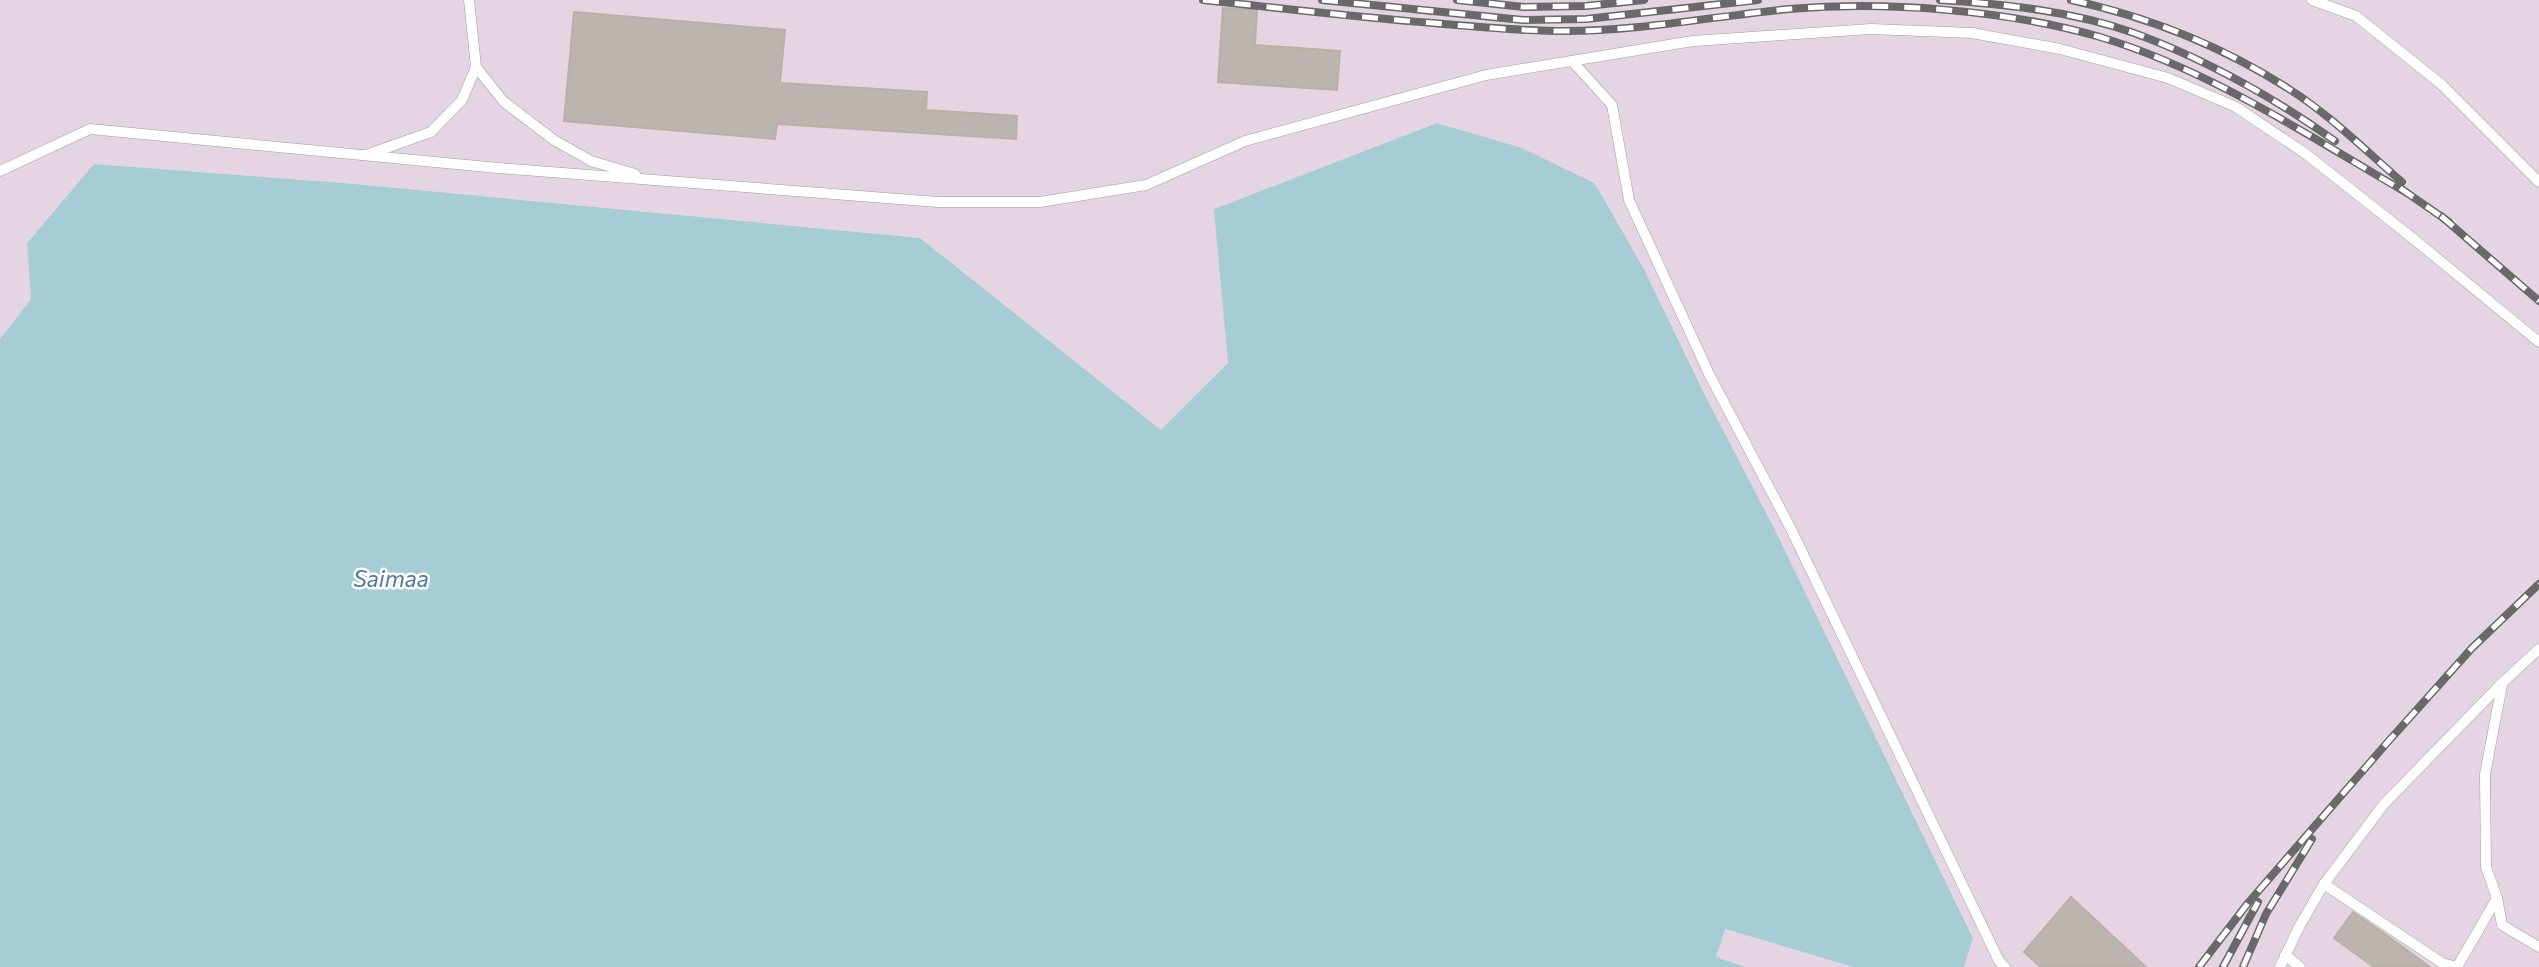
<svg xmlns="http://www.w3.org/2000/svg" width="2539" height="967" viewBox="0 0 2539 967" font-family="Commissioner,sans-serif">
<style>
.industrial{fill:#e5d4e2}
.water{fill:#a6cdd6}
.building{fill:#bcb4af;stroke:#bcafa6;stroke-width:2}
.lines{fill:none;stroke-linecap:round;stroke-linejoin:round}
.lane-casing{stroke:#9f9f9f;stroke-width:11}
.lane{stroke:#fff;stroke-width:10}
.rail-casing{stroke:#696969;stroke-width:8}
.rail{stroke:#fff;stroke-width:5;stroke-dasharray:16;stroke-linecap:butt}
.labels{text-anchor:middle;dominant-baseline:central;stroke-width:5;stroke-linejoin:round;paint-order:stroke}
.water-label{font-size:23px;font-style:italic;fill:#4e789b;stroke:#fff}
</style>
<rect width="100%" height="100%" fill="#ece8e2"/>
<g class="industrial">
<polygon points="0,0 2539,0 2539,967 1964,967 1973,937 1774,528 1719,422 1645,271 1604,199 1522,148 1437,123 1215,209 1228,363 1161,431 920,238 344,183 94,164 27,243 31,299 0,339"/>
<polygon points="1724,929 1853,967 1746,967 1716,957"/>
</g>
<polygon class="water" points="1437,123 1522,148 1594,183 1604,199 1645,271 1706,397 1774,528 1973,938 1964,967 1853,967 1725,929 1716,957 1746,967 0,967 0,339 31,299 27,243 94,164 344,183 920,238 1161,430 1228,363 1214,209"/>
<g class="building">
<polygon points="1223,8 1257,10 1255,45 1340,51 1337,90 1218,82"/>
<polygon points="574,12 785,30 780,83 927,92 926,110 1017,116 1016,139 777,124 775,139 564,121"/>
<polygon points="2071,897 2146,967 2041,967 2024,952"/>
<polygon points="2353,912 2385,934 2430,967 2374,967 2334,938"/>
</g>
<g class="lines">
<g class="lane-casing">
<g id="lane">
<polyline points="2312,0 2356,16 2441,84 2539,182"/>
<polyline points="1572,61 1612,105 1629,200 1710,376 1791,529 1999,961 2005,967"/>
<polyline points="476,67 504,102 554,140 591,161 635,174"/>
<polyline points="366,155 431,132 462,100 476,67 469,0"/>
<polyline points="0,171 90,129 498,168 938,202 1040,202 1146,185 1245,141 1486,75 1693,41 1871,29 1972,33 2060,49 2168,78 2236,107 2306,154 2410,236 2539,342"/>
<polyline points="2502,685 2485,774 2486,867 2497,898 2502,925 2539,947"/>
<polyline points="2324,884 2442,963 2457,967 2497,898"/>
<polyline points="2285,955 2300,967"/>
<polyline points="2280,967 2299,927 2324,884 2384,804 2502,683 2539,649"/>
</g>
</g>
<use href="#lane" class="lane"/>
<g class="rail-casing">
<g id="rail">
<path d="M1203,0C1279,8 1356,17 1433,23C1477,27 1521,31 1565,31C1640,31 1715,16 1789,9C1886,1 2007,10 2100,37C2210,70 2309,136 2407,193"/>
<polyline points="1322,0 1523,20 1586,19 1758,0"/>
<polyline points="1457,0 1524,7 1586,6 1644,0"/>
<path d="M1940,0C2005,4 2072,11 2134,33C2205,59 2273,97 2335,141"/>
<path d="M2071,0C2149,17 2222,46 2289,89C2330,115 2365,150 2402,182"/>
<polyline points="2400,188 2449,222"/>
<polyline points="2441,216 2539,301"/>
<polyline points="2199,967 2248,903 2386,744 2472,648 2539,584"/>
<polyline points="2223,967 2258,902"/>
<polyline points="2243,967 2266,914 2312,839"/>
</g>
</g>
<use href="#rail" class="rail"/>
</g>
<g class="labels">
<g class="water-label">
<text x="391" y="578">Saimaa</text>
</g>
</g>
</svg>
